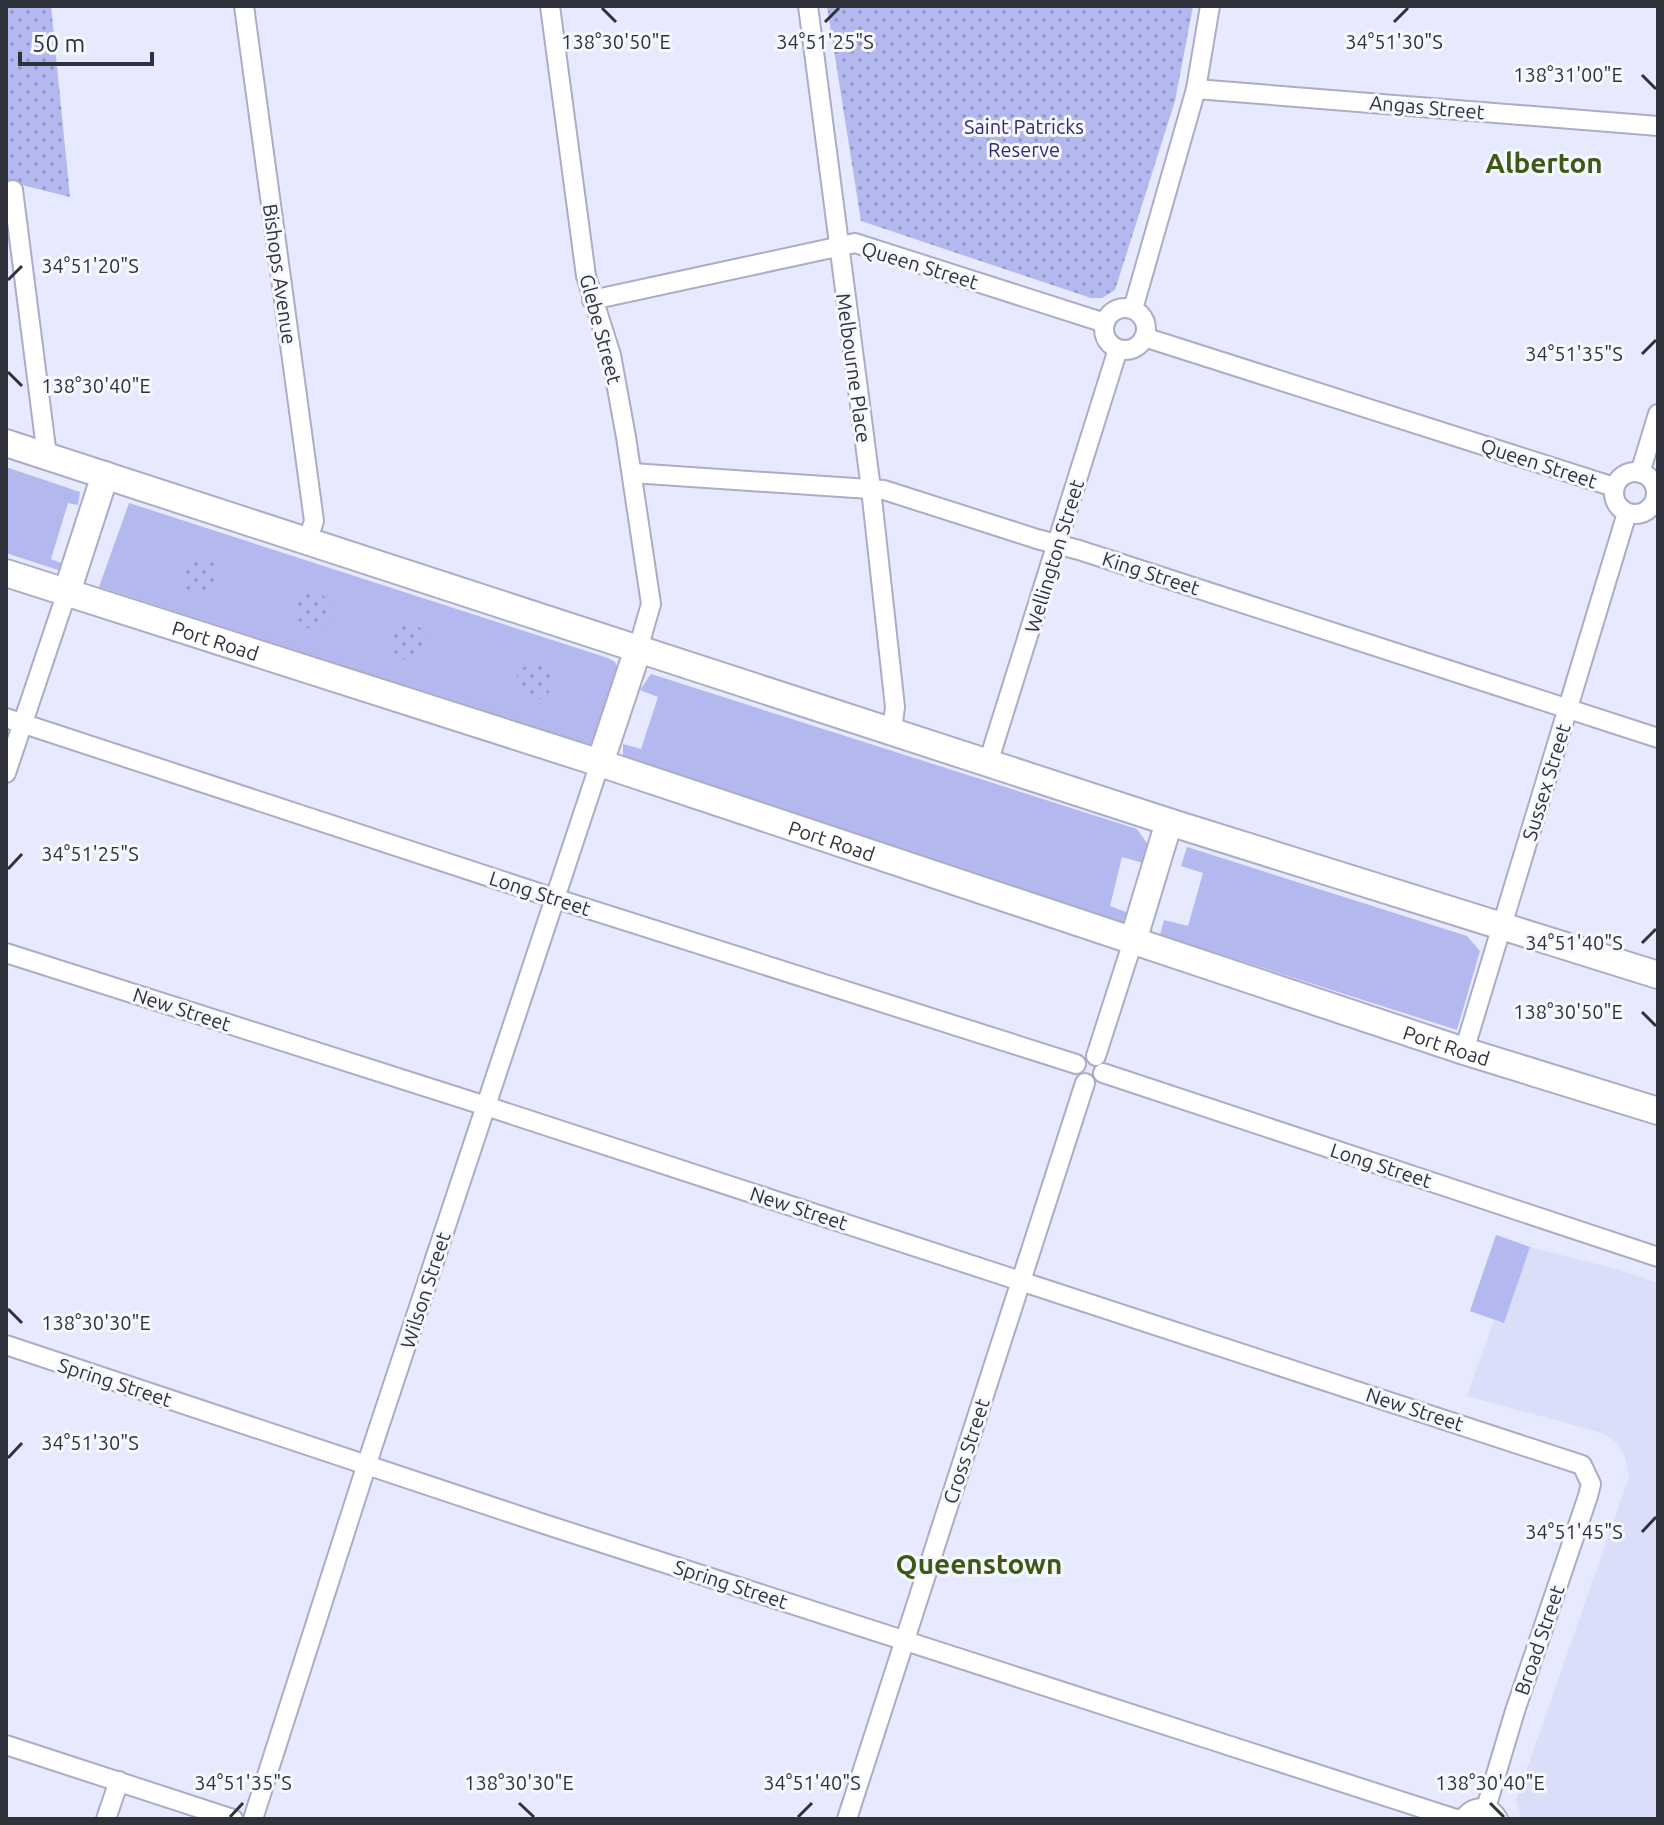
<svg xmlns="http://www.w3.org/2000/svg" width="1664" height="1825" viewBox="0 0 1664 1825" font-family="Ubuntu,sans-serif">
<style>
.built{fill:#dbdef8}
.grass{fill:#b3b8ee}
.park{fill:url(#park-dots)}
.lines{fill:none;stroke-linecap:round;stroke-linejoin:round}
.minor-casing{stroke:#aaadc6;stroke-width:22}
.highway-casing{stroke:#aaadc6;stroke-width:30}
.minor{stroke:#fff;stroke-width:18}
.highway{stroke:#fff;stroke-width:26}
.ticks{fill:none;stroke:#30323b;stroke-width:3}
.labels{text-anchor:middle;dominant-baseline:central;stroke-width:6;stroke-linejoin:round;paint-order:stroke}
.street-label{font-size:20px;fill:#30323b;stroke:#f7f8fd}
.park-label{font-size:20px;fill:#2e2a76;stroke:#f7f8fd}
.district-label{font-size:28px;font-weight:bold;fill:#3d5915;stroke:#f7f8fd}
.ticks-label{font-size:20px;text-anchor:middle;fill:#30323b;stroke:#f7f8fd;stroke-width:6;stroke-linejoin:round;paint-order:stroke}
</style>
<defs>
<pattern id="park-dots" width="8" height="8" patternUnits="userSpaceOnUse" patternTransform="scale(2)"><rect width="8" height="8" fill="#b3b8ee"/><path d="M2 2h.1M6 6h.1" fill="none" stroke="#9296c2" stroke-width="1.8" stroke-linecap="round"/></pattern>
</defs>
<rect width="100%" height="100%" fill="#e7eafe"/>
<polygon class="built" points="1496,1235 1530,1247 1617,1269 1658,1283 1658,1819 1522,1819 1516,1800 1629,1477 1625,1458 1617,1443 1602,1433 1467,1396 1494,1320 1470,1311"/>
<g class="grass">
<polygon points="6,467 80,492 78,505 68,503 51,559 64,564 58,570 6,553"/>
<polygon points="129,503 608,658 615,662 618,669 596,743 588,744 99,587"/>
<polygon points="651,674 1137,829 1149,846 1147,864 1122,857 1110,906 1134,915 1126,925 623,759 623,744 641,749 658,697 640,690"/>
<polygon points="1187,847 1467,936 1480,951 1457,1030 1160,935 1164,920 1188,926 1203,873 1181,866"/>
<polygon points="1496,1235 1530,1247 1504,1323 1470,1311"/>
</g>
<g class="park">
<polygon points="6,6 51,6 70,197 6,181"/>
<polygon points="827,6 1193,6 1175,101 1115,290 1102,298 1091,298 861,221"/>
<circle cx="200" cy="576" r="18"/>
<circle cx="314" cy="611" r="18"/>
<circle cx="409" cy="642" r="18"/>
<circle cx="534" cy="682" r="18"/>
</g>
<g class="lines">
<g class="minor-casing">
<g id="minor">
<polyline points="244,6 314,521 307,542"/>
<polyline points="550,6 586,276 611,355 626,437 651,604 638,649"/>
<polyline points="808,6 871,489 895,707 892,730"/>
<polyline points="1196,89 1658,126"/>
<polyline points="13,190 47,456"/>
<polyline points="592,300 855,243 1105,323"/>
<circle cx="1125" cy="329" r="21"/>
<polyline points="1133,309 1196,89 1210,6"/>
<polyline points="1144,337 1614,487"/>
<circle cx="1635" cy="493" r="21"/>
<polyline points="632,473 884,490 1037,539 1079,550 1658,738"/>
<polyline points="1640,473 1658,414"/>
<polyline points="6,718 557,899 1076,1064"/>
<polyline points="988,763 1118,349"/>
<polyline points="6,773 67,592"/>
<polyline points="6,953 486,1106 1582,1465 1591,1484 1588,1496 1515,1711 1486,1808"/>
<polyline points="1464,1051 1627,513"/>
<polyline points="1096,1056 1133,941"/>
<polyline points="1103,1073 1658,1257"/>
<polyline points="6,1345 544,1524 1456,1819"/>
<polyline points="6,1745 233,1819"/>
<polyline points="106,1819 119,1781"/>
<polyline points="253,1819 373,1445 600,763"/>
<polyline points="847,1819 1085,1083"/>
<path d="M1463,1819C1473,1805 1489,1804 1498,1819"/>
</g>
</g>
<g class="highway-casing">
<g id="highway">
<polyline points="6,443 1169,822 1658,975"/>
<path id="s1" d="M6,573L600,763L1464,1051L1658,1111"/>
<polyline points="67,592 105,475"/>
<polyline points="600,763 638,649"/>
<polyline points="1133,941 1169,822"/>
</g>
</g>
<use href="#minor" class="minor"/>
<use href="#highway" class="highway"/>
</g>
<path class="ticks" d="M602,8L616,22M825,22L839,8M1394,22L1408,8M1642,75L1656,89M8,280L22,266M1642,354L1656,340M8,372L22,386M8,869L22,854M1642,943L1656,929M1642,1012L1656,1026M8,1309L22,1323M8,1458L22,1443M1642,1532L1656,1517M519,1803L534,1817M1490,1803L1504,1817M230,1817L243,1803M798,1817L812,1803"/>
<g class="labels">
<g class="street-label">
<text transform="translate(1427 107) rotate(5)">Angas Street</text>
<text transform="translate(920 265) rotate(17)">Queen Street</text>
<text transform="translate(280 274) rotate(82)">Bishops Avenue</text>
<text transform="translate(601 329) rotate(75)">Glebe Street</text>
<text transform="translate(854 368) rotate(82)">Melbourne Place</text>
<text transform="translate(1539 463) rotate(18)">Queen Street</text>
<text transform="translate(1054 556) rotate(-73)">Wellington Street</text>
<text transform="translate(1151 573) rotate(18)">King Street</text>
<text stroke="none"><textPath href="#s1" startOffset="220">Port Road</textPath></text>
<text transform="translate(1546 782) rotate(-73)">Sussex Street</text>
<text stroke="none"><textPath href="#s1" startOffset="868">Port Road</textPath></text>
<text transform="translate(540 893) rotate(18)">Long Street</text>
<text transform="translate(182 1009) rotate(18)">New Street</text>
<text stroke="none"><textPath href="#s1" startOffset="1516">Port Road</textPath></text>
<text transform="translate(1381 1165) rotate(18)">Long Street</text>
<text transform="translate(799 1208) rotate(18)">New Street</text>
<text transform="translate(425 1290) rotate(-72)">Wilson Street</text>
<text transform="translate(115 1382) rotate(18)">Spring Street</text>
<text transform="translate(1415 1409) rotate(18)">New Street</text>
<text transform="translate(966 1451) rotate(-72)">Cross Street</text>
<text transform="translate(731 1584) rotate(18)">Spring Street</text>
<text transform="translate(1539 1640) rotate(-71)">Broad Street</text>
</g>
<g class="park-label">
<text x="1024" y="126">Saint Patricks<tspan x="1024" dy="23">Reserve</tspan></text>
</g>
<g class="district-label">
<text x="1544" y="162">Alberton</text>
<text x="979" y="1563">Queenstown</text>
</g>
</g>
<g class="ticks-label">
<text x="616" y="49">138°30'50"E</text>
<text x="825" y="49">34°51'25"S</text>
<text x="1394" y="49">34°51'30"S</text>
<text x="1568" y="82">138°31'00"E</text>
<text x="90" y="273">34°51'20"S</text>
<text x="1574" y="361">34°51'35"S</text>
<text x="96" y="393">138°30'40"E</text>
<text x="90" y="861">34°51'25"S</text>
<text x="1574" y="950">34°51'40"S</text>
<text x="1568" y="1019">138°30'50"E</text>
<text x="96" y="1330">138°30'30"E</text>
<text x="90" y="1450">34°51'30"S</text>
<text x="1574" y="1539">34°51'45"S</text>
<text x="243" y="1790">34°51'35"S</text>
<text x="812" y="1790">34°51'40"S</text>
<text x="519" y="1790">138°30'30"E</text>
<text x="1490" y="1790">138°30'40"E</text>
</g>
<rect width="1664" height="1825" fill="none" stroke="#30323b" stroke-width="16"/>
<path d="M20 52v12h132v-12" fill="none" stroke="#30323b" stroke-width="4"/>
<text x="32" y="52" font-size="24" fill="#30323b" stroke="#f7f8fd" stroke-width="6" paint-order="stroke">50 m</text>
</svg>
